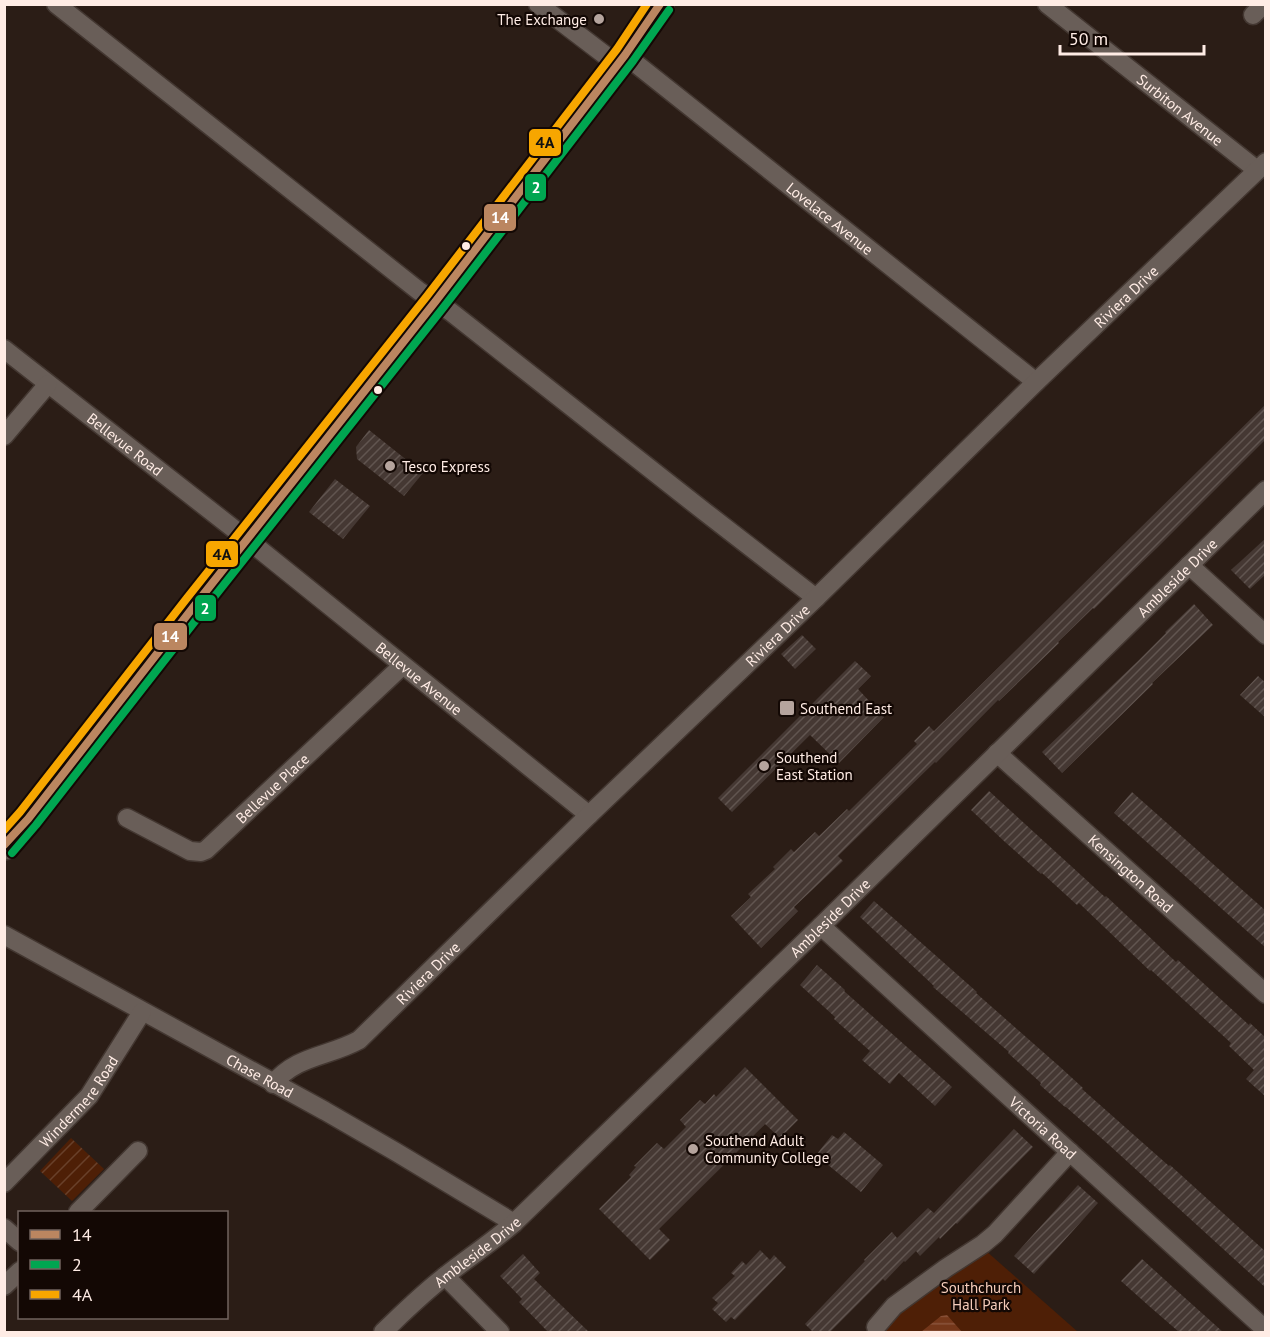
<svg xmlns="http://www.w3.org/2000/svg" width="1270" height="1337" viewBox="0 0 1270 1337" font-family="'PT Sans',sans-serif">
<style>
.park{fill:#4e1f06}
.garden{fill:url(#garden-furrows)}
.water{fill:url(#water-rules)}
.building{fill:url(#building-hatch)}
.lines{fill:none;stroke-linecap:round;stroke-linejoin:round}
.minor-casing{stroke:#433731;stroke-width:21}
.primary-casing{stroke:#433731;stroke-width:30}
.minor{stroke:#695e58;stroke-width:18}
.primary{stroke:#62544d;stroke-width:27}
.bus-1-casing{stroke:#130804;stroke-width:12}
.bus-2-casing{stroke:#130804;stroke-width:12}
.bus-3-casing{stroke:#130804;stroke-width:12}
.bus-1{stroke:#bb8660;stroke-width:8}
.bus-2{stroke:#00a651;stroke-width:8}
.bus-3{stroke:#f7a600;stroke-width:8}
.poi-dot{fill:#b5a49d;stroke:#130804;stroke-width:2}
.bus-dot{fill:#ffece5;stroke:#130804;stroke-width:2}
.labels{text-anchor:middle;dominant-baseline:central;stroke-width:4.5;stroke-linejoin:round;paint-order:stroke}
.poi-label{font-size:15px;fill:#ffece5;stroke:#130804;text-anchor:start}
.street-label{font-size:15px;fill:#ffece5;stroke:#130804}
.park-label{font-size:15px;fill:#f6cdbb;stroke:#130804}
.line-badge{stroke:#130804;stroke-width:2}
.badge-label{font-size:16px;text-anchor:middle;font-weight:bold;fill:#fff}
.pale-badge-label{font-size:16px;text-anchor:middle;font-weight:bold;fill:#111}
</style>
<defs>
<pattern id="garden-furrows" width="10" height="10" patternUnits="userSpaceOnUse" patternTransform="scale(1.5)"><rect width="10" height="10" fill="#4e1f06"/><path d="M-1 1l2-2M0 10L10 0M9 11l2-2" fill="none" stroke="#69402a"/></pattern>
<pattern id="water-rules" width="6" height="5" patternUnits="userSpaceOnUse" patternTransform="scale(1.5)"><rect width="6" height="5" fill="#74371a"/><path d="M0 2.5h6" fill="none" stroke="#89543b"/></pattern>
<pattern id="building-hatch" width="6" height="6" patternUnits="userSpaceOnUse" patternTransform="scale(1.5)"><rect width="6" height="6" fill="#453833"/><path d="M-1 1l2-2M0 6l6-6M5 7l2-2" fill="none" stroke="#615550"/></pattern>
</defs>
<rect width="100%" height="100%" fill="#2b1d16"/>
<polygon class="park" points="985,1250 1078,1332 882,1332 902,1307"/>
<polygon class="garden" points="71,1138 104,1169 72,1201 40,1171"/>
<polygon class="water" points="947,1315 962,1332 921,1332 941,1316"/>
<g class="building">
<polygon points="1266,404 1266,439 1157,548 1094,609 1093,608 1058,642 1059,643 999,701 998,700 936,763 935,762 838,856 843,861 794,907 798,911 761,948 731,916 751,897 748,894 775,869 773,867 791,849 794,852 815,832 819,836 847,809 849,811 917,744 914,741 929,726 934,731"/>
<polygon points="369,430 423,473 404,496 357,459 356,447"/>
<polygon points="335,479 370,506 343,539 309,512"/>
<polygon points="1266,538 1266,574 1250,589 1231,570"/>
<polygon points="1194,604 1213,625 1152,683 1153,684 1062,773 1042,752 1138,661 1166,633 1165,632"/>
<polygon points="802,635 816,649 795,669 781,654"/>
<polygon points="855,661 871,676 858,689 884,717 839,763 810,735 732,812 718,798"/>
<polygon points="1258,676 1266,683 1266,718 1240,695"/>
<polygon points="989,791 1105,897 1106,896 1140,928 1176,962 1178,960 1249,1025 1250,1023 1266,1038 1266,1097 1246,1079 1254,1070 1229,1046 1231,1043 1151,970 1150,971 1079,903 1077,905 1042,873 1041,874 1005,842 971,810"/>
<polygon points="1132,792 1266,911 1266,948 1114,813"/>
<polygon points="874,901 977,992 976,993 1059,1066 1083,1088 1082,1089 1169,1166 1170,1165 1266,1252 1266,1288 1108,1144 1066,1107 1065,1107 1040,1085 1041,1083 1008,1053 1009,1052 933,987 934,986 860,917"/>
<polygon points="817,965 845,990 844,991 952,1087 935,1106 899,1073 890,1084 862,1060 870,1051 834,1019 835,1017 800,985"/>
<polygon points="745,1067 798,1120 780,1138 765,1124 659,1229 670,1240 650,1260 599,1209 631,1177 629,1175 636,1167 634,1166 657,1143 664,1149 686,1127 680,1120 700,1100 705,1104 714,1094 716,1097"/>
<polygon points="1014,1129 1033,1147 957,1224 956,1223 940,1239 939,1237 920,1256 916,1251 905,1262 904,1261 885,1281 883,1279 830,1332 813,1332 805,1324 865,1261 864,1260 892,1232 897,1238 928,1208 934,1213"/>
<polygon points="844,1132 883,1165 861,1192 816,1155 832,1135 838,1139"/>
<polygon points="1078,1185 1098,1203 1034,1274 1014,1256"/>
<polygon points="760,1250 770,1260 774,1255 786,1267 735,1320 731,1317 726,1322 712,1309 718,1303 712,1298 735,1276 731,1273 742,1261 746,1265"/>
<polygon points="523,1254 540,1273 534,1279 589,1332 548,1332 519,1302 522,1299 500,1276"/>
<polygon points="1142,1259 1175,1289 1223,1332 1179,1332 1149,1306 1121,1281"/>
</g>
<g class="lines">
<g class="minor-casing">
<g id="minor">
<polyline points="56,4 419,291 451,312 705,512 816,598"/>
<polyline points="538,4 618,65"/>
<path id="s1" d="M1047,4L1257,170"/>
<polyline points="1253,15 1264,4"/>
<path id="s2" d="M625,55L1036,382"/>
<path id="s3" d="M4,349L248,540L589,815"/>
<polyline points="4,436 48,384"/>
<polyline points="1189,565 1266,635"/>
<path id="s4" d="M997,753L1266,994"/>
<path id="s5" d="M127,818L190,851L201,852L206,850L402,666"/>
<path id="s6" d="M821,926L1266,1330"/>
<path id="s7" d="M4,935L325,1111L396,1152L514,1223"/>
<path id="s8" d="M273,1084C297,1055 328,1057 359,1040L589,815L816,598L1036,382L1266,162"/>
<path id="s9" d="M4,1183L89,1096L142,1012"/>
<polyline points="78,1212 138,1151"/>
<polyline points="4,1228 20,1242"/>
<polyline points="445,1276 500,1332"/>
<polyline points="4,1286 20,1271"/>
<polyline points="876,1327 894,1306 946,1268 983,1244 995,1234 1070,1152"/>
<path id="s10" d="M383,1332C403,1313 422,1294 444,1277C468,1258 491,1243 514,1223L821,926L1266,490"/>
</g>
</g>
<g class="primary-casing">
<polyline id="primary" points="4,846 28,819 195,605 435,302 625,55 660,4"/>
</g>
<use href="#minor" class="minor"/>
<use href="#primary" class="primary"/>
<g class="bus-1-casing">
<polyline id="bus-1" points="4,845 28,819 195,605 435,302 625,55 660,4"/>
</g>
<g class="bus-2-casing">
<polyline id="bus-2" points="12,853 36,825 203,611 443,308 633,61 669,10"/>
</g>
<g class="bus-3-casing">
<polyline id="bus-3" points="4,830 20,812 187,598 427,296 617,49 647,4"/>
</g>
<use href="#bus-1" class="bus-1"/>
<use href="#bus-2" class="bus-2"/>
<use href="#bus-3" class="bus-3"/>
</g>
<g class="poi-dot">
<circle cx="599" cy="19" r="6"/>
<circle cx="390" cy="466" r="6"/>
<rect x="779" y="700" width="16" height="16" rx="3"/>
<circle cx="764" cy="766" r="6"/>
<circle cx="693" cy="1149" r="6"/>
</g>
<g class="bus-dot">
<circle cx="466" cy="246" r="5"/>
<circle cx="378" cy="390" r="5"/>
</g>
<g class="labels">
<g class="poi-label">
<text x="587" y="19" text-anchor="end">The Exchange</text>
<text x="402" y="466">Tesco Express</text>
<text x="800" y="708">Southend East</text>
<text x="776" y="757">Southend<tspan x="776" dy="17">East Station</tspan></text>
<text x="705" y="1140">Southend Adult<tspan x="705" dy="17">Community College</tspan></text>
</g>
<g class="street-label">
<text stroke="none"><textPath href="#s1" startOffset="170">Surbiton Avenue</textPath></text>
<text stroke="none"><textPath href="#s2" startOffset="262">Lovelace Avenue</textPath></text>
<text stroke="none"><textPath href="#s8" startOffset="1166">Riviera Drive</textPath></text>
<text stroke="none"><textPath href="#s3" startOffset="154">Bellevue Road</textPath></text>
<text stroke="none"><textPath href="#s10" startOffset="1096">Ambleside Drive</textPath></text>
<text stroke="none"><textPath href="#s8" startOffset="680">Riviera Drive</textPath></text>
<text stroke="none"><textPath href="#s3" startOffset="530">Bellevue Avenue</textPath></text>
<text stroke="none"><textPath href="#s5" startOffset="178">Bellevue Place</textPath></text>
<text stroke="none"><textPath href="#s4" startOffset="180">Kensington Road</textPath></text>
<text stroke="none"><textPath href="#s10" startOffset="610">Ambleside Drive</textPath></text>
<text stroke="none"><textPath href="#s8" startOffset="194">Riviera Drive</textPath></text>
<text stroke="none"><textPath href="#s7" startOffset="292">Chase Road</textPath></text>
<text stroke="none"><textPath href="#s9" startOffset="111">Windermere Road</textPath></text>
<text stroke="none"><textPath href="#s6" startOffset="300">Victoria Road</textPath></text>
<text stroke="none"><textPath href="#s10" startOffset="124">Ambleside Drive</textPath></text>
</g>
<g class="park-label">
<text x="981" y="1287">Southchurch<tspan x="981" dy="17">Hall Park</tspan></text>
</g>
</g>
<g class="line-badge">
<rect x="528" y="128" width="34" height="29" rx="6" fill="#f7a600"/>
<rect x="524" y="173" width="23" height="29" rx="6" fill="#00a651"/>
<rect x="483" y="203" width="34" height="29" rx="6" fill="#bb8660"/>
<rect x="205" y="540" width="34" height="28" rx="6" fill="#f7a600"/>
<rect x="194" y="594" width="23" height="28" rx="6" fill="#00a651"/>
<rect x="153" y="622" width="35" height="29" rx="6" fill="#bb8660"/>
</g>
<g class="badge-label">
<text x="536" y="193">2</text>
<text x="500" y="223">14</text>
<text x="205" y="614">2</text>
<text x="170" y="642">14</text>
</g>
<g class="pale-badge-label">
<text x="545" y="148">4A</text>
<text x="222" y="560">4A</text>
</g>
<rect width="1270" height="1337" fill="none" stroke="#ffece5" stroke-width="12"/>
<rect x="18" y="1211" width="210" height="108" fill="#130804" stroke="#71635e" stroke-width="1.5"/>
<rect x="30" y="1230" width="30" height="9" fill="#bb8660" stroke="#71635e" stroke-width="1.5"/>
<text x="72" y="1241" font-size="18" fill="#ffece5">14</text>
<rect x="30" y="1260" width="30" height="9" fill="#00a651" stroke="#71635e" stroke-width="1.5"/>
<text x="72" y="1271" font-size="18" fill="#ffece5">2</text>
<rect x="30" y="1290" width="30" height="9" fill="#f7a600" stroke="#71635e" stroke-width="1.5"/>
<text x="72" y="1301" font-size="18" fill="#ffece5">4A</text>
<path d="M1060 45v9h144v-9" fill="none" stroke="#ffece5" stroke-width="3"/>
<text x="1069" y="45" font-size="18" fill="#ffece5" stroke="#130804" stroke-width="4.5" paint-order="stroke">50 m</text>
</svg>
